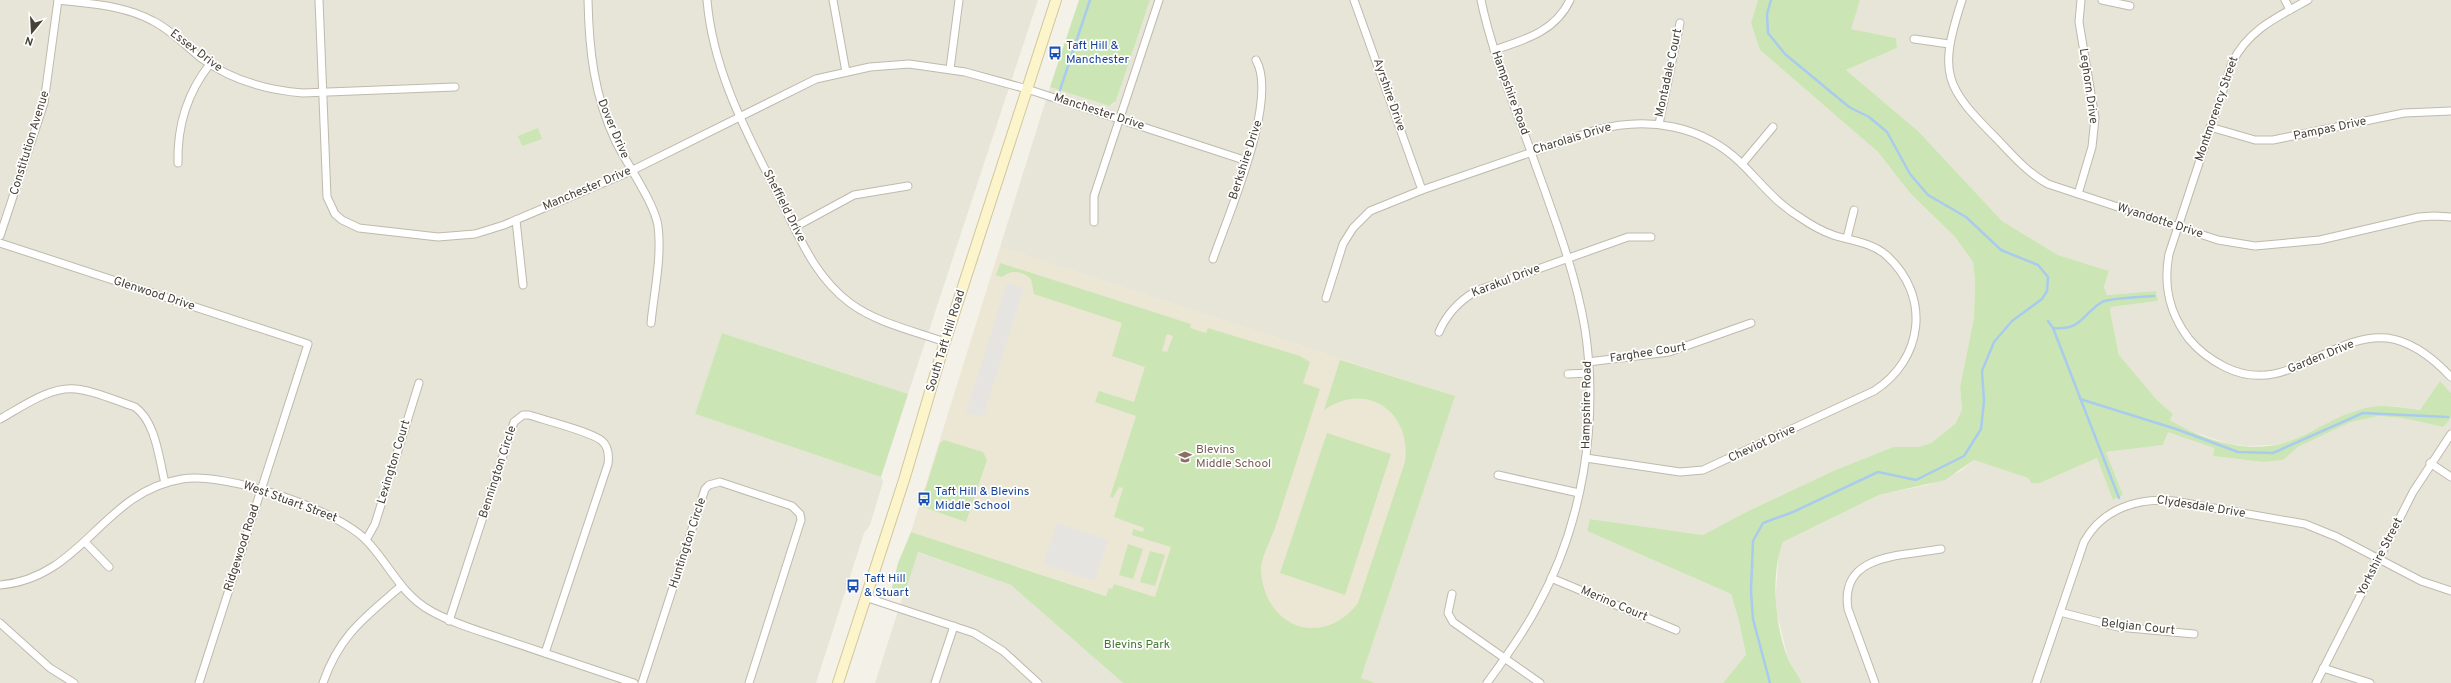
<svg xmlns="http://www.w3.org/2000/svg" width="2451" height="683" viewBox="0 0 2451 683" font-family="Overpass,sans-serif">
<style>
.residential{fill:#e7e4d8}
.education{fill:#ece7d4}
.green{fill:#cbe6b4;fill-rule:evenodd}
.parking{fill:#e5e4e1}
.lines{fill:none;stroke-linecap:round;stroke-linejoin:round}
.stream{stroke:#a9cbed;stroke-width:2.5}
.minor-casing{stroke:#bfbaac;stroke-width:9}
.secondary-casing{stroke:#d1c79b;stroke-width:12}
.minor{stroke:#fff;stroke-width:7}
.secondary{stroke:#fcf4cb;stroke-width:10}
.labels{text-anchor:middle;dominant-baseline:central;stroke-width:3.5;stroke-linejoin:round;paint-order:stroke}
.transit-label{font-size:12px;fill:#164399;stroke:#fff;text-anchor:start}
.street-label{font-size:12px;fill:#474338;stroke:#fff}
.education-label{font-size:12px;fill:#785e54;stroke:#fff;text-anchor:start}
.park-label{font-size:12px;fill:#42762e;stroke:#fff}
</style>
<rect width="100%" height="100%" fill="#f4f1e9"/>
<g class="residential">
<polygon points="0,0 1038,0 908,394 722,333 695,414 881,477 883,482 870,525 864,533 816,683 0,683"/>
<polygon points="1150,0 1758,0 1751,23 1760,50 1878,152 1910,193 1955,237 1973,262 1975,281 1974,318 1960,387 1962,410 1955,424 1931,443 1920,447 1893,447 1833,471 1746,512 1703,535 1590,519 1587,531 1731,594 1739,621 1746,656 1723,683 1375,683 1361,679 1454,396 1000,247 1050,87 1109,106 1113,104 1116,101"/>
<polygon points="1860,0 2451,0 2451,393 2440,381 2420,410 2394,406 2373,407 2354,411 2288,442 2274,445 2247,446 2229,444 2185,429 2170,420 2173,414 2158,401 2119,355 2110,310 2111,307 2158,301 2156,291 2107,295 2104,287 2109,271 2058,255 2002,221 1918,131 1846,70 1897,48 1896,38 1850,29"/>
<polygon points="2379,416 2402,418 2442,427 2451,418 2451,683 1802,683 1788,659 1775,605 1779,551 1783,542 1879,495 1927,485 1961,471 1974,460 2028,478 2031,483 2040,483 2097,458 2114,500 2123,495 2106,452 2163,445 2168,431 2214,448 2213,456 2263,462 2283,460 2298,447 2351,422"/>
<polygon points="917,552 1011,585 1123,683 875,683"/>
</g>
<polygon class="education" points="1000,247 1455,396 1361,679 911,532"/>
<g class="green">
<polygon points="1079,0 1150,0 1116,101 1109,106 1050,87"/>
<path d="M1758,0H1860L1851,29L1896,38L1897,48L1846,70L1918,131L2002,221L2058,255L2109,271L2104,287L2107,295L2156,291L2158,301L2111,307L2110,310L2119,355L2158,401L2173,414L2170,420C2203,440 2248,455 2287,442C2316,432 2340,412 2371,407C2388,404 2404,408 2420,410L2440,381L2451,393V418L2443,427L2402,418L2379,416L2351,422L2298,447L2283,460L2263,462L2213,456L2214,448L2168,432L2163,445L2106,452L2123,495L2113,500L2097,458L2040,483H2031L2028,478L1974,460L1945,480L1879,495L1783,542C1770,575 1775,626 1788,659C1792,667 1798,675 1802,683H1723L1746,655L1739,621L1731,594L1587,531L1590,519L1703,535L1746,512L1833,471L1893,447H1919L1931,443L1955,424L1962,410L1960,387L1974,318L1975,281L1973,262L1955,237L1910,193L1878,152L1760,50L1751,23Z"/>
<polygon points="538,128 542,139 522,146 518,136"/>
<path d="M1000,263L1191,324L1190,328L1206,333L1208,328L1300,356L1310,362L1303,383L1320,389C1305,435 1290,482 1275,528C1271,540 1260,559 1261,571C1265,628 1323,649 1358,603L1405,462C1412,412 1367,380 1324,410L1340,360L1455,396L1361,678L1375,683H1123L1011,585L918,552L904,595L891,591L898,563L911,532L1106,596L1109,588L1112,589L1114,584L1155,597L1171,547L1132,535L1133,529L1143,532L1144,528L1114,517L1123,488L1119,487L1113,498L1110,497L1136,416L1095,402L1099,391L1134,402L1145,367L1112,356L1122,323L1034,294L1031,279C1023,271 1011,269 1002,277L996,275ZM1167,334L1173,336L1167,352L1162,351Z"/>
<polygon points="722,333 908,394 881,477 695,414"/>
<polygon points="1327,433 1391,454 1345,595 1280,573"/>
<polygon points="944,440 983,452 987,460 966,522 920,506 940,443"/>
<polygon points="1128,544 1143,549 1133,579 1119,575"/>
<polygon points="1150,551 1165,555 1155,586 1140,582"/>
</g>
<g class="parking">
<polygon points="1007,283 1024,288 983,417 966,412"/>
<polygon points="1057,523 1108,540 1094,581 1043,564"/>
</g>
<g class="lines">
<g class="stream">
<polyline points="1060,90 1090,0"/>
<polyline points="2048,321 2053,328 2119,498"/>
<path d="M2053,328C2083,330 2081,315 2102,302C2109,298 2144,297 2154,296"/>
<polyline points="2080,399 2176,429 2238,452 2273,453 2363,413 2448,417"/>
<polyline points="1770,683 1753,619 1751,591 1753,541 1763,523 1793,512 1878,472 1916,480 1964,456 1981,429 1984,401 1982,371 1994,342 2012,321 2042,299 2047,291 2048,277 2038,265 2001,250 1966,217 1928,195 1910,174 1887,132 1869,117 1849,107 1785,54 1768,33 1767,14 1771,0"/>
</g>
<g class="minor-casing">
<g id="minor">
<path d="M58,0C90,4 124,5 153,21C171,30 185,45 201,58C232,81 266,90 303,93L455,87"/>
<polyline points="319,0 327,197 335,214 342,220 359,228 438,237 475,234 504,225 631,171 816,79 870,67 909,64 965,72 1027,89 1247,161"/>
<path d="M588,0C589,50 594,96 616,142C627,164 655,204 658,226C662,258 654,292 651,323"/>
<path d="M707,0C713,73 749,137 781,201C800,238 815,277 850,303C877,323 914,331 945,342"/>
<polyline points="833,0 846,72"/>
<polyline points="1354,0 1422,190"/>
<path d="M1481,0C1492,53 1513,101 1531,152C1551,209 1575,269 1585,329C1599,422 1583,524 1537,607C1523,634 1505,658 1487,683"/>
<path d="M1962,0C1938,74 1944,86 1998,140C2013,156 2028,173 2048,184L2218,240L2255,246L2320,240L2419,217L2434,216L2451,217"/>
<polyline points="2102,0 2130,6"/>
<polyline points="2285,0 2290,10"/>
<path d="M2308,0C2277,17 2248,30 2232,63L2169,254C2163,286 2169,313 2189,339C2199,351 2211,360 2225,367C2287,398 2328,333 2387,338C2412,341 2434,359 2451,377"/>
<polyline points="1914,39 1949,44"/>
<path d="M1494,50C1524,40 1555,32 1570,0"/>
<polyline points="950,69 959,0"/>
<polyline points="1659,124 1680,23"/>
<polyline points="2210,127 2255,140 2273,140 2404,113 2451,111"/>
<path d="M178,163C177,125 187,93 210,64"/>
<polyline points="1742,164 1773,127"/>
<polyline points="2078,194 2092,147 2095,118 2079,22 2081,0"/>
<polyline points="516,220 523,285"/>
<polyline points="1094,222 1094,196 1159,0"/>
<polyline points="795,227 854,195 908,186"/>
<polyline points="0,236 44,103 58,0"/>
<polyline points="1847,238 1854,210"/>
<polyline points="0,243 308,344 199,683"/>
<path d="M1213,259C1228,215 1279,100 1256,60"/>
<path d="M1326,298L1343,244L1353,228L1370,211L1422,190L1596,130C1648,116 1702,125 1741,163C1761,183 1777,204 1801,218C1811,225 1822,231 1833,235C1851,241 1871,242 1886,255C1932,296 1923,360 1874,391L1703,470L1680,472L1586,458"/>
<path d="M1439,332C1447,313 1459,301 1476,291L1628,237H1651"/>
<polyline points="1588,362 1669,352 1751,323"/>
<polyline points="1568,374 1589,373"/>
<path d="M0,419C22,407 50,386 76,389C96,391 116,401 135,407C156,422 159,459 165,483"/>
<polyline points="2430,463 2451,477"/>
<polyline points="1498,475 1579,493"/>
<polyline points="366,540 375,524 419,383"/>
<polyline points="85,542 109,567"/>
<polyline points="1551,578 1676,630"/>
<path d="M0,585C83,578 102,492 182,479C226,472 333,508 365,539C389,563 400,594 431,611C454,624 480,631 506,640C548,654 591,669 634,683"/>
<polyline points="1452,594 1448,613 1453,622 1540,683"/>
<polyline points="865,597 974,633 1003,651 1038,683"/>
<polyline points="2060,612 2118,627 2194,634"/>
<path d="M449,621L514,422L523,415H529C544,420 592,432 602,441C609,447 609,456 608,464L545,653"/>
<polyline points="0,623 50,668 74,683"/>
<polyline points="2323,668 2370,683"/>
<path d="M323,683C339,636 364,618 400,587"/>
<polyline points="642,683 705,489 709,485 720,482 792,506 800,514 801,520 749,683"/>
<polyline points="935,683 954,626"/>
<path d="M1875,683L1848,609C1839,553 1903,556 1941,549"/>
<path d="M2036,683L2084,542C2102,509 2138,497 2174,501L2305,524L2337,537L2421,581L2451,591"/>
<polyline points="2316,683 2413,492 2451,434"/>
</g>
</g>
<g class="secondary-casing">
<polyline id="secondary" points="838,683 904,480 943,348 1056,0"/>
</g>
<use href="#minor" class="minor"/>
<use href="#secondary" class="secondary"/>
</g>
<defs>
<g id="bus-bare" transform="scale(1.08)"><path d="M-5-6H5V4H4V6H2V4H-2V6H-4V4H-5ZM-3.5-4V0h7V-4ZM-3.5 1.2v1.5H-2V1.2ZM2 1.2v1.5H3.5V1.2Z" fill="#1a4fb4" stroke="#fff" stroke-width="2.5" paint-order="stroke"/></g>
<g id="school-bare" transform="scale(1.08)"><path d="M0-5L7-2L0 1L-7-2ZM-4 1L0 2.5L4 1V4Q0 6-4 4Z" fill="#8d6e63" stroke="#fff" stroke-width="2.5" paint-order="stroke"/></g>
</defs>
<g fill-rule="evenodd">
<use href="#bus-bare" x="1055" y="53"/>
<use href="#school-bare" x="1185" y="457"/>
<use href="#bus-bare" x="924" y="499"/>
<use href="#bus-bare" x="853" y="586"/>
</g>
<g class="labels">
<g class="transit-label">
<text x="1066" y="46">Taft Hill &amp;<tspan x="1066" dy="14">Manchester</tspan></text>
<text x="935" y="492">Taft Hill &amp; Blevins<tspan x="935" dy="14">Middle School</tspan></text>
<text x="864" y="579">Taft Hill<tspan x="864" dy="14">&amp; Stuart</tspan></text>
</g>
<g class="street-label">
<text transform="translate(196 51) rotate(37)">Essex Drive</text>
<text transform="translate(1669 73) rotate(-78)">Montadale Court</text>
<text transform="translate(2088 86) rotate(82)">Leghorn Drive</text>
<text transform="translate(1510 93) rotate(70)">Hampshire Road</text>
<text transform="translate(1389 95) rotate(71)">Ayrshire Drive</text>
<text transform="translate(2217 109) rotate(-71)">Montmorency Street</text>
<text transform="translate(1099 112) rotate(18)">Manchester Drive</text>
<text transform="translate(613 129) rotate(67)">Dover Drive</text>
<text transform="translate(2330 129) rotate(-12)">Pampas Drive</text>
<text transform="translate(1572 139) rotate(-17)">Charolais Drive</text>
<text transform="translate(30 143) rotate(-73)">Constitution Avenue</text>
<text transform="translate(1246 160) rotate(-72)">Berkshire Drive</text>
<text transform="translate(587 189) rotate(-23)">Manchester Drive</text>
<text transform="translate(784 206) rotate(63)">Sheffield Drive</text>
<text transform="translate(2160 221) rotate(18)">Wyandotte Drive</text>
<text transform="translate(1506 281) rotate(-21)">Karakul Drive</text>
<text transform="translate(154 294) rotate(18)">Glenwood Drive</text>
<text transform="translate(946 341) rotate(-73)">South Taft Hill Road</text>
<text transform="translate(1648 353) rotate(-9)">Farghee Court</text>
<text transform="translate(2321 357) rotate(-22)">Garden Drive</text>
<text transform="translate(1587 405) rotate(-89)">Hampshire Road</text>
<text transform="translate(1762 444) rotate(-25)">Cheviot Drive</text>
<text transform="translate(394 462) rotate(-73)">Lexington Court</text>
<text transform="translate(498 472) rotate(-72)">Bennington Circle</text>
<text transform="translate(290 502) rotate(20)">West Stuart Street</text>
<text transform="translate(2201 507) rotate(9)">Clydesdale Drive</text>
<text transform="translate(688 543) rotate(-72)">Huntington Circle</text>
<text transform="translate(242 548) rotate(-72)">Ridgewood Road</text>
<text transform="translate(2380 557) rotate(-63)">Yorkshire Street</text>
<text transform="translate(1614 604) rotate(23)">Merino Court</text>
<text transform="translate(2138 627) rotate(6)">Belgian Court</text>
</g>
<g class="education-label">
<text x="1196" y="450">Blevins<tspan x="1196" dy="14">Middle School</tspan></text>
</g>
<g class="park-label">
<text x="1137" y="645">Blevins Park</text>
</g>
</g>
<g transform="translate(32 32) rotate(198)" stroke="#ffffff" stroke-width="3" paint-order="stroke">
<path d="M0-3L7 15L0 10L-7 15Z" fill="#474338"/>
<text y="-6" font-size="11" font-weight="bold" text-anchor="middle" fill="#474338">N</text>
</g>
</svg>
